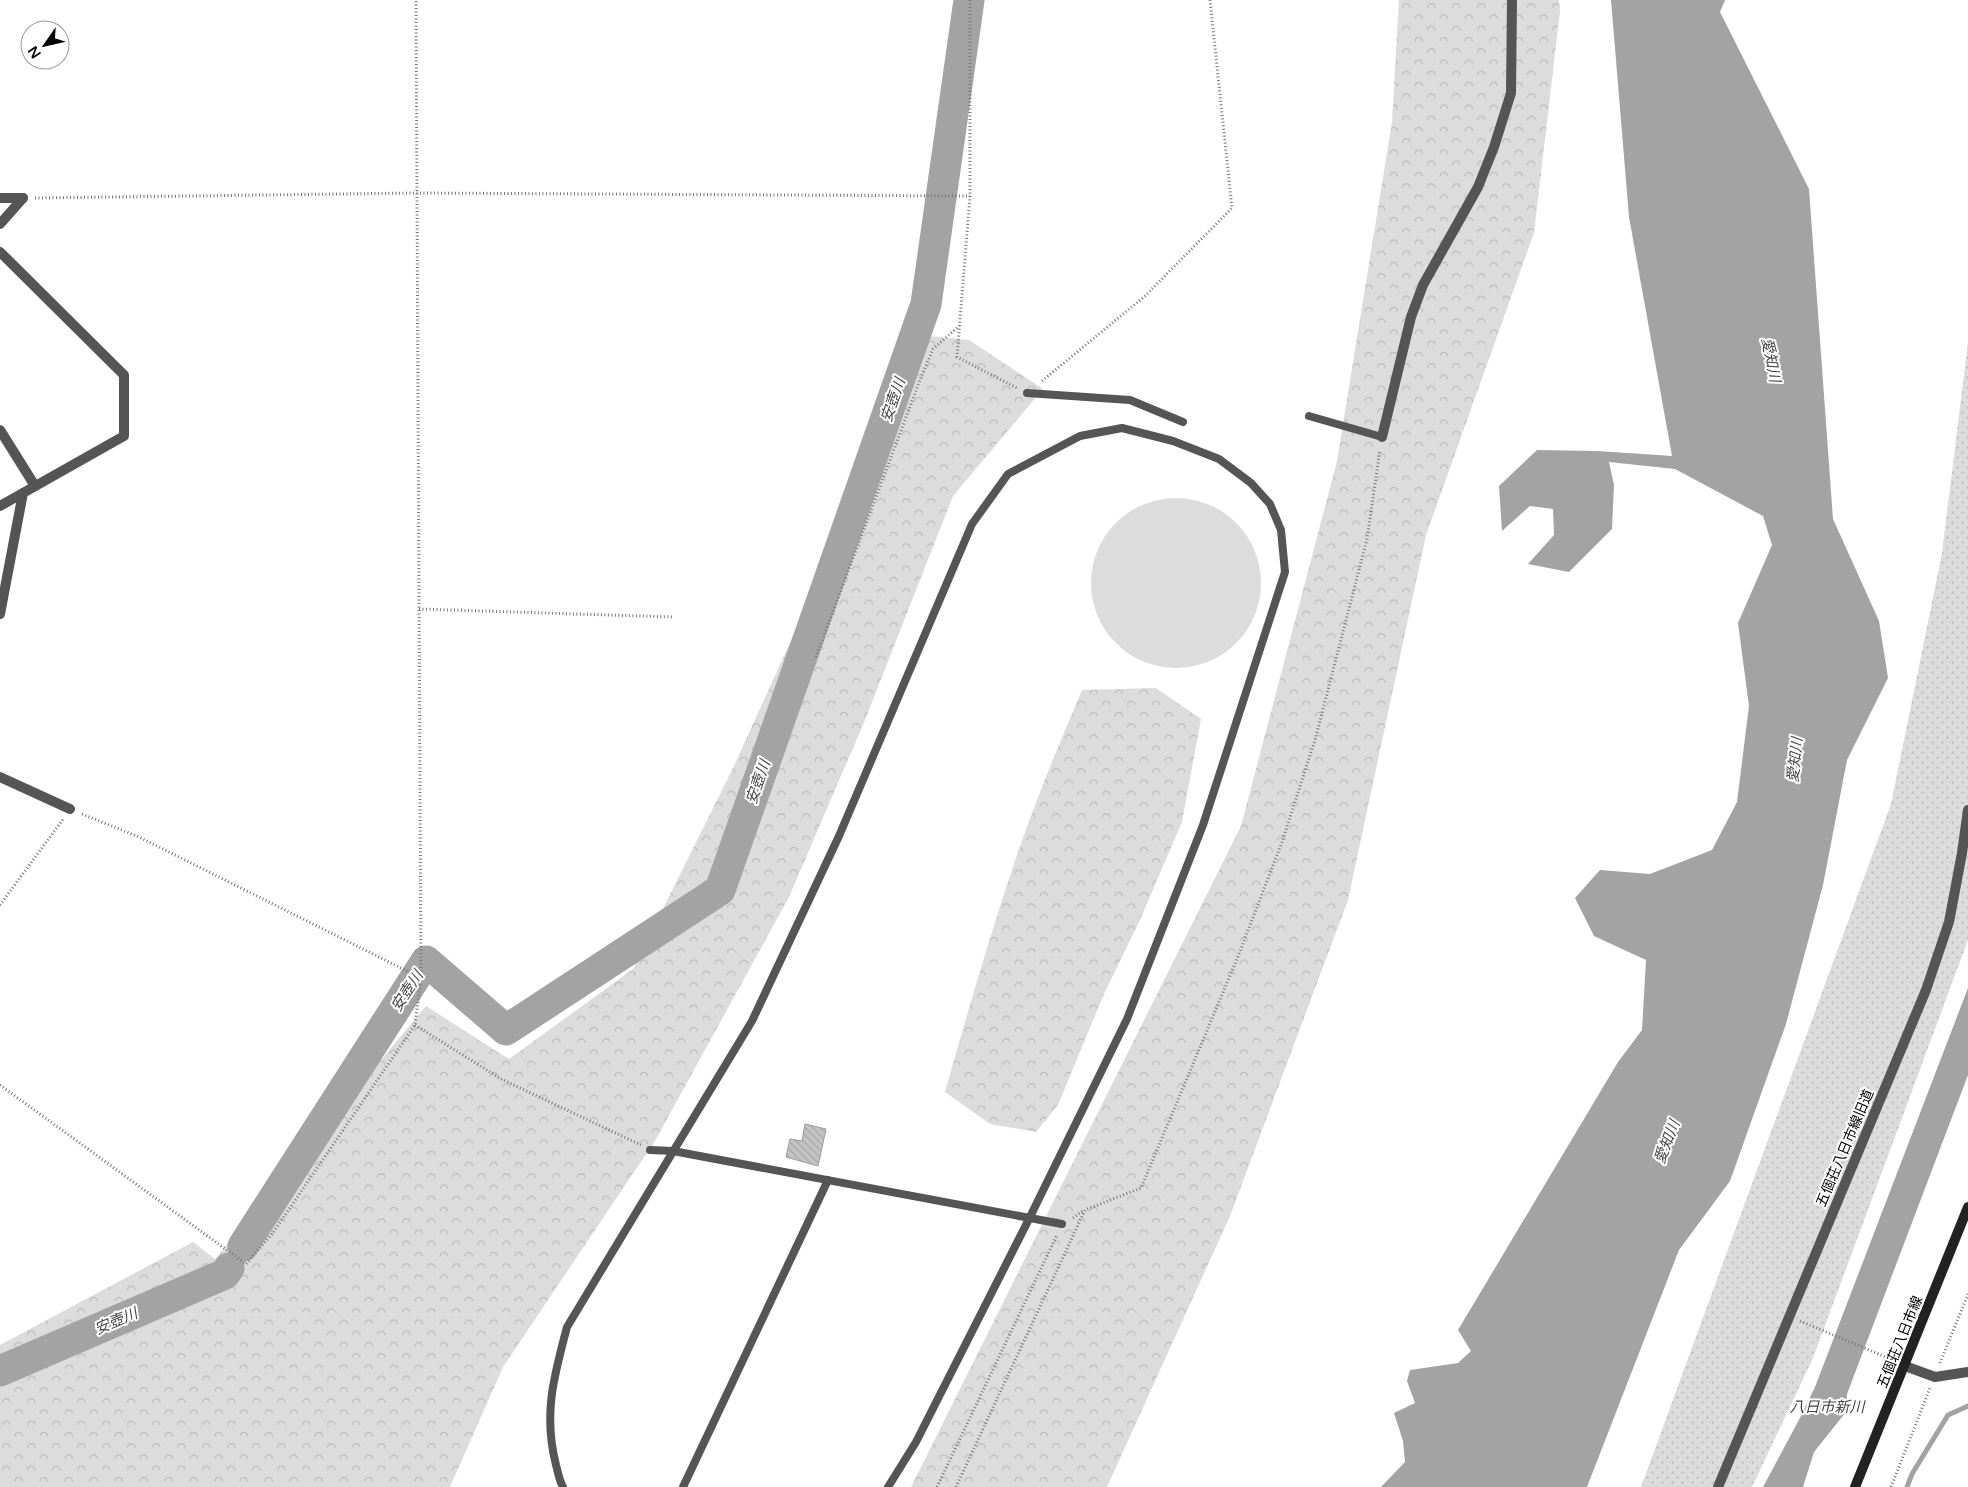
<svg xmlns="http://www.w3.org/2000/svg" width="1968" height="1487" viewBox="0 0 1968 1487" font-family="'Varela Round','Noto Sans JP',sans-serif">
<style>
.grass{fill:url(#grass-dots)}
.forest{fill:url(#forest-crowns)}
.garden{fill:#dcdcdc}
.water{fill:#a3a3a3}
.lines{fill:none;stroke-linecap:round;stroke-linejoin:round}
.stream{stroke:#a3a3a3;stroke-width:5}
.river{stroke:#a3a3a3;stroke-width:31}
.building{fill:url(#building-back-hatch);stroke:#999}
.path{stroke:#777;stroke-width:3;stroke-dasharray:1 2.5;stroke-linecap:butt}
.lane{stroke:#555;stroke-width:8}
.street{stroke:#555;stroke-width:10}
.secondary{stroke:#222;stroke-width:10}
.labels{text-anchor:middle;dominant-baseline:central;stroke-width:4;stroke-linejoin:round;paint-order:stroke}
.street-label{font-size:14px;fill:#000;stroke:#fff}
.water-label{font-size:15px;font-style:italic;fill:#444;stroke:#fff}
</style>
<defs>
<pattern id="grass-dots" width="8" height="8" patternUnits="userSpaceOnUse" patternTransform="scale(1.25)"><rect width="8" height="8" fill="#dcdcdc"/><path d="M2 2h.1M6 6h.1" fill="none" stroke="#bbb" stroke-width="1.8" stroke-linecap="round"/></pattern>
<pattern id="forest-crowns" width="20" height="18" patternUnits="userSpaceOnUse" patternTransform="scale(1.25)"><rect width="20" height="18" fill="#dcdcdc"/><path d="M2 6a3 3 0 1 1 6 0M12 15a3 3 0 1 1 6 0" fill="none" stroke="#bbb"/></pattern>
<pattern id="building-back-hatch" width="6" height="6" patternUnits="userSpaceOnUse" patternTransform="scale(1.25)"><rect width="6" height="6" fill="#c4c4c4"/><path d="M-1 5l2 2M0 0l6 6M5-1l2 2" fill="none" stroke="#a7a7a7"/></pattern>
</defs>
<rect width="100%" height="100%" fill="#fff"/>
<polygon class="grass" points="1968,342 1968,940 1813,1358 1752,1487 1641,1487 1891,804 1942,553"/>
<g class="forest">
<polygon points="1399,0 1559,0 1560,11 1534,233 1426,535 1348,900 1230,1216 1107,1487 911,1487 1241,826 1337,461 1392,122"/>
<polygon points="929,336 969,340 1043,389 953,496 865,720 789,897 650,1150 642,1160 503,1367 450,1487 0,1487 0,1345 193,1242 215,1259 426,1006 509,1059 633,969 734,766"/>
<path d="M1156,688L1201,719L1182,822L1139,922L1103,996L1058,1105L1036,1132L990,1124L945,1092C968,1011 991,931 1018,852C1037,797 1059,744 1082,690Z"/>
</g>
<circle class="garden" cx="1176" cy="583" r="85"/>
<g class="water">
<polygon points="1611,0 1725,0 1720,12 1809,189 1833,519 1879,621 1888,678 1847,760 1823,885 1786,1024 1730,1181 1679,1250 1587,1487 1381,1487 1405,1462 1403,1441 1394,1413 1415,1403 1407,1381 1410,1370 1458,1363 1471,1351 1458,1330 1618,1062 1642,1030 1646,960 1594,936 1575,898 1600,870 1650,874 1712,850 1737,802 1749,706 1738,623 1772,545 1763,516 1675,469 1609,462 1614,485 1612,529 1569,572 1528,564 1554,535 1553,509 1530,506 1502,531 1499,486 1537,450 1597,451 1672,456 1629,217"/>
<polygon points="1968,988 1968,1075 1847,1394 1846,1412 1814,1452 1803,1487 1763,1487 1801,1416 1815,1387"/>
</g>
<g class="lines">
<polyline class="stream" points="1907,1487 1912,1474 1948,1415 1968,1406"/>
<g class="river">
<polyline points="243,1246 426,961 506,1030 720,890 926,304 969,0"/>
<polyline points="0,1371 225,1274 229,1268"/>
</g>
</g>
<polygon class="building" points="805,1124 826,1129 818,1166 786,1157 790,1139 802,1141"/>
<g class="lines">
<g class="path">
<polyline points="970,0 970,196 957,357 1017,388"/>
<polyline points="35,198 416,193 970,196"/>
<polyline points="1042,381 1145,296 1232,208 1210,0"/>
<polyline points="419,609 673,617"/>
<polyline points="816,657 920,380 933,349 959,326"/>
<polyline points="82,814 139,837 421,978"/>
<polyline points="0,905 64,818"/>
<polyline points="415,1025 501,1079 641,1145"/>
<polyline points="0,1085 246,1264 272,1234 415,1025 421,978 416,0"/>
<polyline points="1073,1218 1084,1210"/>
<polyline points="1800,1321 1893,1360"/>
<polyline points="1940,1363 1968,1294"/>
<polyline points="937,1487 1057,1235"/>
<polyline points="956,1487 1085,1210 1141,1188 1237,959 1282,842 1315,740 1367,539 1380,450"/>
<polyline points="1891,1487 1930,1388"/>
</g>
<g class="lane">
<polyline points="1027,393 1130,400 1183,422"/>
<polyline points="1309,416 1382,437"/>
<polyline points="650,1150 673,1151 1062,1224"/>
<path d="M563,1487C559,1480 558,1472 556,1465C543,1414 554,1376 567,1327L752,1021L839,836L972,524L1008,474L1080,436L1122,428L1173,441L1219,459L1251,483L1270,504L1281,530L1285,572L1203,825L1127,1019L1029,1219L916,1442L888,1487"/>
<polyline points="683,1487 828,1180"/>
</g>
<g class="street">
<polyline points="0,198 23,198"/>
<polyline points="0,224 23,198"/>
<polyline points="0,252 124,375 124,436 23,493 0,614"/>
<polyline points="0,430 35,486"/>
<polyline points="1382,437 1411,317 1423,285 1478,187 1494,147 1511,93 1512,0"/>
<polyline points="0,506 23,493"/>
<polyline points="0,777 70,809"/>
<polyline points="1905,1366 1935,1377 1968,1372"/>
<polyline points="1718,1487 1926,990 1949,922 1962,853 1968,810"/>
</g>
<polyline class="secondary" points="1855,1487 1968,1207"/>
</g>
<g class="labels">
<g class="street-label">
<text transform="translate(1845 1148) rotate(-67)">五個荘八日市線旧道</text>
<text transform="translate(1900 1342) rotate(-68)">五個荘八日市線</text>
</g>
<g class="water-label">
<text transform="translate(1771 360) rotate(79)">愛知川</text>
<text transform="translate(893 400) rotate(-71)">安壺川</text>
<text transform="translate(1795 760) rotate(-84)">愛知川</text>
<text transform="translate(758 782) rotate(-71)">安壺川</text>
<text transform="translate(407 991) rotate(-57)">安壺川</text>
<text transform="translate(1667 1142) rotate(-69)">愛知川</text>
<text transform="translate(116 1321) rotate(-23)">安壺川</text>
<text x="1827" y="1407">八日市新川</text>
</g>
</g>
<g transform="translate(45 45) rotate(236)"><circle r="24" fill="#ffffff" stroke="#999999"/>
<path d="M0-4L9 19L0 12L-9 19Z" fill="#000000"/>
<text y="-8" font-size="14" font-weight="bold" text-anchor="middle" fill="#000000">N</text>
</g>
</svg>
